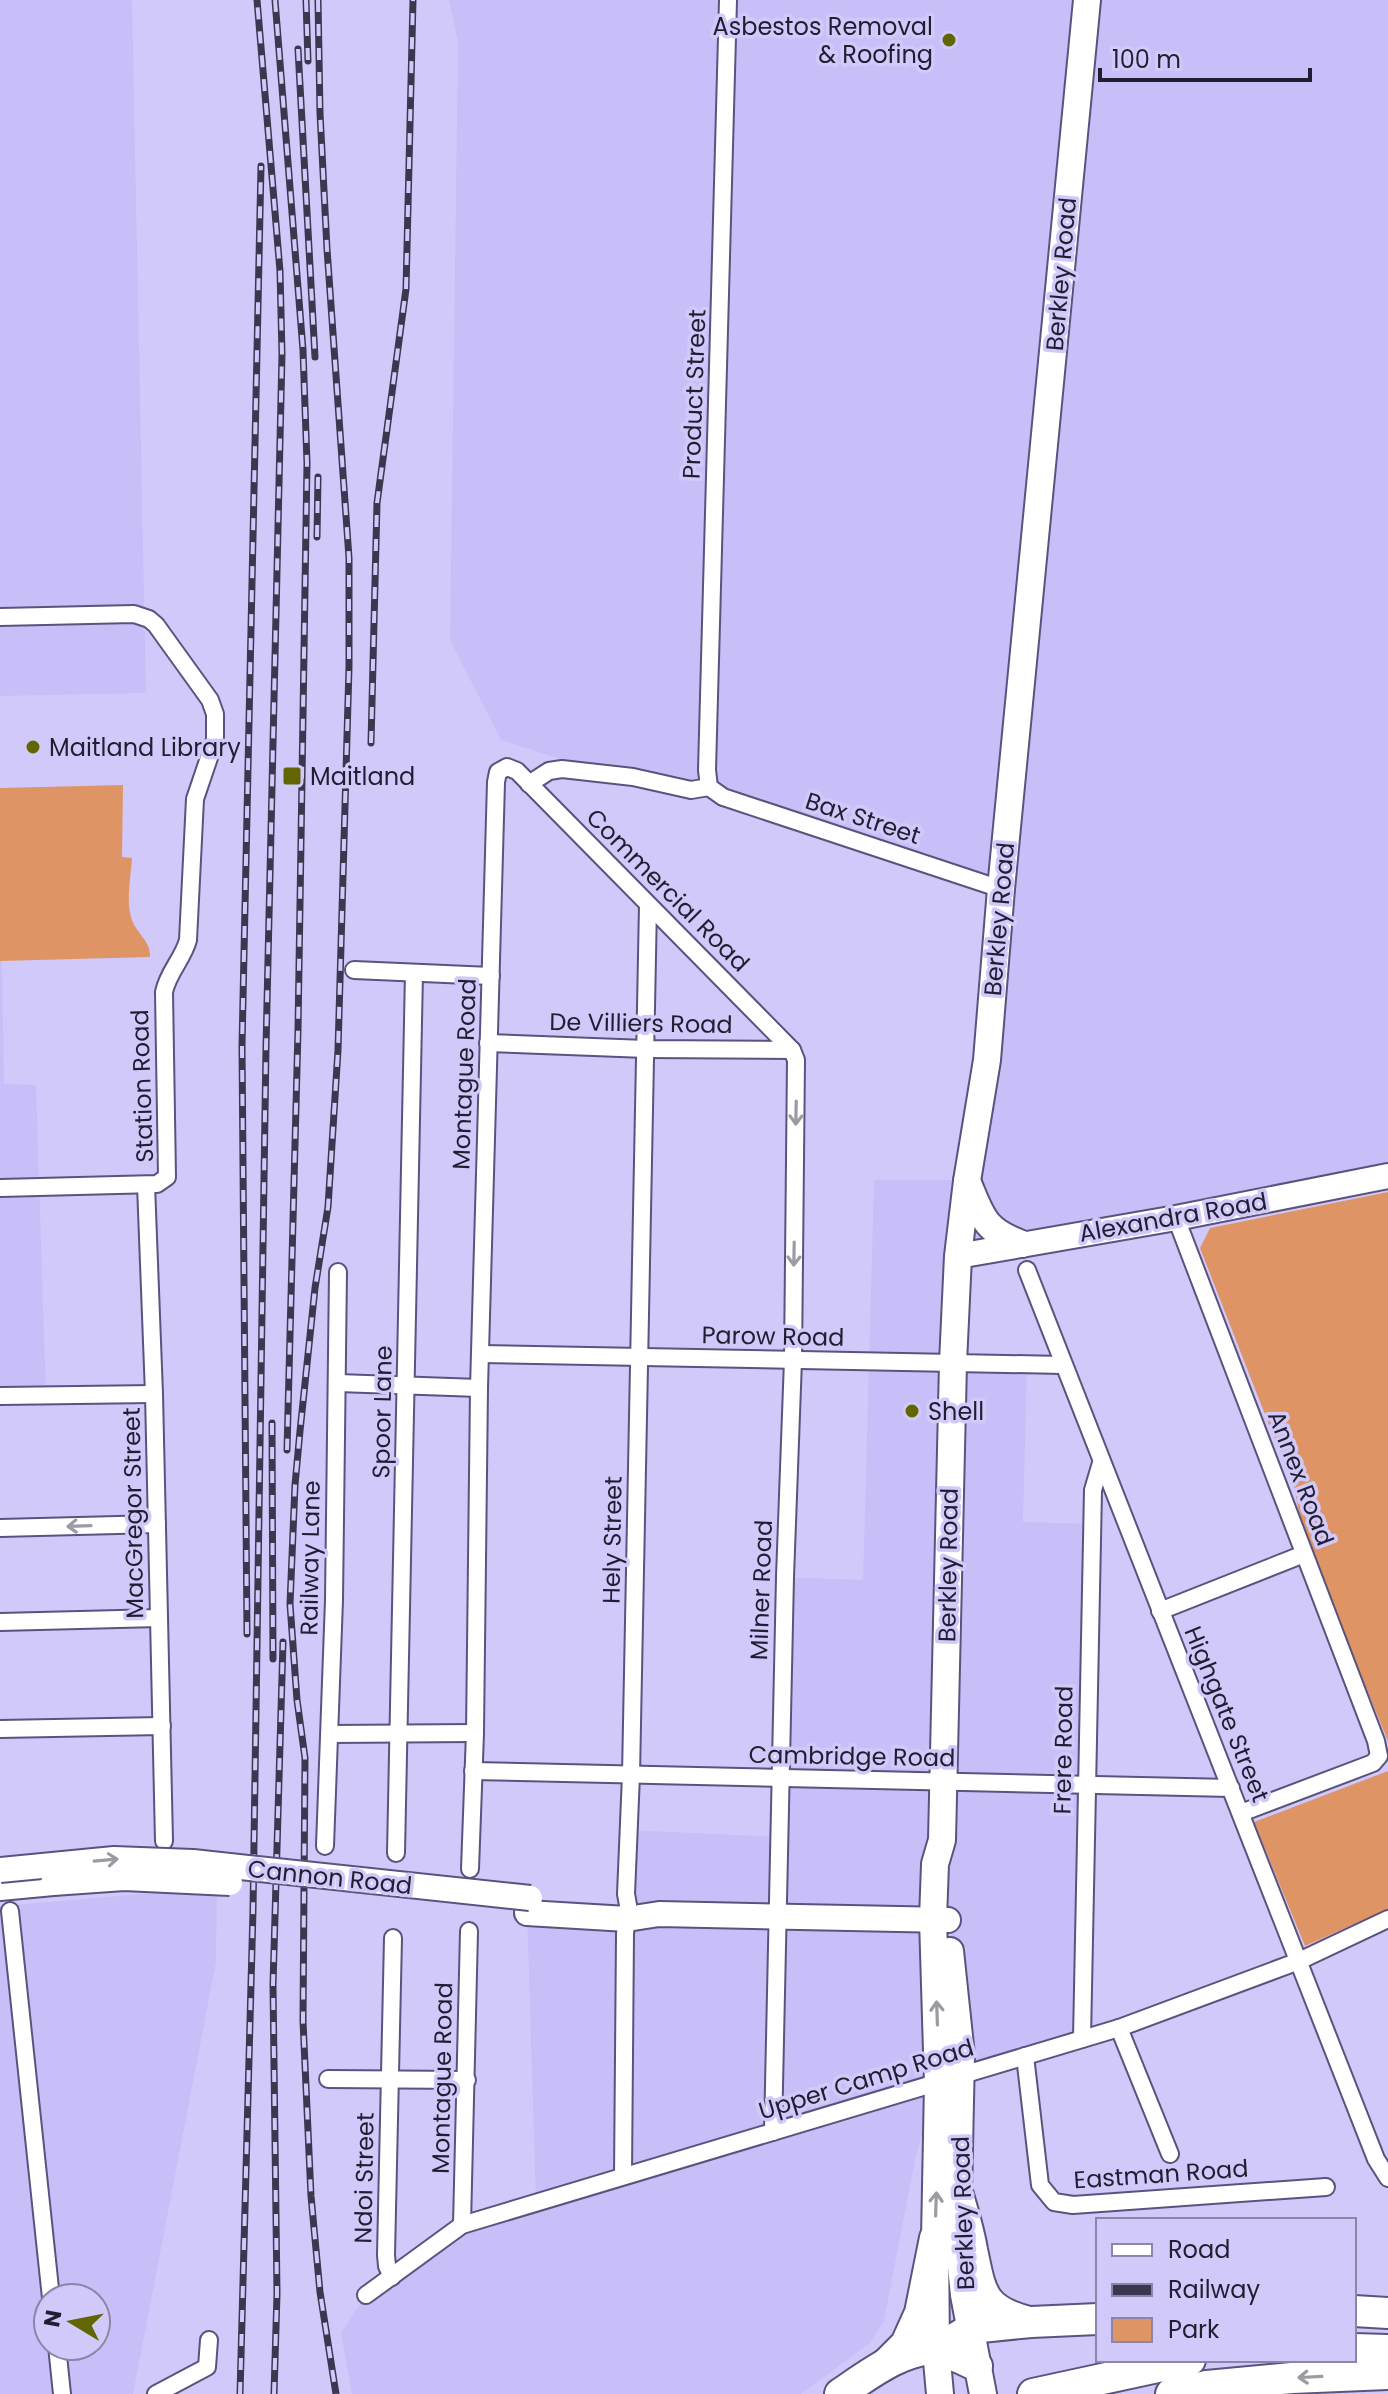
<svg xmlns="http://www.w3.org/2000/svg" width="1388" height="2394" viewBox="0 0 1388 2394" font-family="Poppins,sans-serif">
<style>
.built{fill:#c9bff8;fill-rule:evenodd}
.green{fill:#de9465}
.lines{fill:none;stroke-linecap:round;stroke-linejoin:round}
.street-casing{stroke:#5b527d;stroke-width:20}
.secondary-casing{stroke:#5b527d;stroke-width:28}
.primary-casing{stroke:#5b527d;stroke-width:30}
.highway-casing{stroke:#5b527d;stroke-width:34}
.street{stroke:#fff;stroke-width:16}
.secondary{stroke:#fff;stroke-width:24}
.primary{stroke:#fff;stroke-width:26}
.highway{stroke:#fff;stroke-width:30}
.rail-casing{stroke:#3c374f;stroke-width:7}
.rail{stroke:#d2c9fb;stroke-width:4;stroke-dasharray:12;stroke-linecap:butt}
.secondary-bridge-casing{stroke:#5b527d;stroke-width:28;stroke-linecap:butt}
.secondary-bridge{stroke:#fff;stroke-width:24}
.oneway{stroke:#9c9aa2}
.poi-dot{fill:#616602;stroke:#d2c9fb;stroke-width:3}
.labels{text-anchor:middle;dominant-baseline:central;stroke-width:7;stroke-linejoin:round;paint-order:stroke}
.poi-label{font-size:24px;fill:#221e31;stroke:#d2c9fb;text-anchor:start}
.street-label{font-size:24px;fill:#221e31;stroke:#d2c9fb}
</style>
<rect width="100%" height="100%" fill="#d2c9fb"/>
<g class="built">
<polygon points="0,0 132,0 146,693 0,696"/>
<polygon points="449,0 1388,0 1388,1176 958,1255 953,1362 1027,1364 1023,1522 1092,1524 1082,2039 961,2075 948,1920 934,1920 938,2084 916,2155 884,2321 869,2344 801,2394 352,2394 341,2333 366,2295 462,2225 536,2202 527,1913 627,1919 629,1830 780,1837 785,1577 863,1580 874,1180 967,1180 1001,889 711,789 692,801 501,740 450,640 458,42"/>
<polygon points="0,961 2,961 4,1084 36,1085 46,1397 0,1396"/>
<path d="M166,1892L217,1894L216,1962L133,2394H0V1906ZM48,2298H96V2346H48Z"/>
</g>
<g class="green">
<path d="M123,785L122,857L132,858C131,876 126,899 131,917C135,933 151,940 150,957L0,961V788Z"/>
<polygon points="1388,1192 1388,1741 1303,1535 1292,1475 1273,1435 1200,1248 1210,1228"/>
<polygon points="1388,1771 1388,1909 1305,1946 1254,1822"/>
</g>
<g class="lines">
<g class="street-casing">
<g id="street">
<polyline points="728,0 707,770 709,787 723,797 1001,889"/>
<path d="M0,617L134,614L149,619L156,625L210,700L215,714V740L195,799L188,940C183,959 168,972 164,992L167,1177L157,1184L0,1188"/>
<polyline points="529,784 549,771 562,769 633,777 691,790 709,787"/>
<polyline points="354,970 491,976"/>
<polyline points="488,1043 646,1049 792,1050"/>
<polyline points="146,1185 154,1394 164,1841"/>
<polyline points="1176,1218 1376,1741 1379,1756 1373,1763 1241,1813"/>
<polyline points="1027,1270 1376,2159 1388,2178"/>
<polyline points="481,1354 1063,1365"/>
<polyline points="338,1383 479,1388"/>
<polyline points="0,1396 154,1394"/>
<polyline points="0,1528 157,1524"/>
<polyline points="1160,1611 1304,1554"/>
<polyline points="0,1622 159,1618"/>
<polyline points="0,1729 162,1726"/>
<polyline points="330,1734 475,1733"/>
<polyline points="473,1771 1231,1788"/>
<polyline points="325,1846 334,1600 338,1272"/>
<polyline points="396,1853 414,973"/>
<polyline points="470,1869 475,1733 479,1388 496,782 498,772 507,767 517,771 792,1050 796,1060 793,1360 785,1577 773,2132"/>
<polyline points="10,1911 51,2298"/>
<polyline points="1119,2028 1170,2154"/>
<polyline points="1082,2039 1093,1490 1101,1463"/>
<polyline points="1025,2056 1040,2185 1054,2202 1073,2205 1326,2187"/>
<polyline points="328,2079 467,2080"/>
<polyline points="623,2176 625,1934 628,1905 626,1894 631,1775 648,905"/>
<polyline points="462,2225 469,1931"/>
<polyline points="392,2277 387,2266 386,2255 393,1938"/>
<polyline points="366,2295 462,2225 1119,2028 1299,1961 1388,1919"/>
<polyline points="57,2346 62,2394"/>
<polyline points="156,2394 207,2367 209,2340"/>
</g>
</g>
<g class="secondary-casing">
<g id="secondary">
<polyline points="958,1256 1176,1218 1388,1176"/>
<polyline points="0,1888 53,1883"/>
<polyline points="527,1913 627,1919 659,1914 948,1920"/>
</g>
</g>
<g class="primary-casing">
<g id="primary">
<path d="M967,1181C982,1216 983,1230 1022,1244"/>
<polyline points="950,1951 961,2055 958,2195 960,2257 964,2295 983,2394"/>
<polyline points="940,2394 936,2350 935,2238 938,2084 933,1919 935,1864 942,1840 953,1363 958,1256 967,1181 987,1060 1001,889 1087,0"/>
</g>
</g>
<g class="highway-casing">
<g id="highway">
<path d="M958,2195C963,2213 969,2231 972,2250C981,2292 981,2310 1029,2322"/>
<polyline points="1354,2311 1388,2313"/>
<polyline points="1354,2349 1388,2350"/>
<polyline points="936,2350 964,2333 981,2327 1031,2322 1098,2319"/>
<polyline points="887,2363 906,2344 920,2313 935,2238"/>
<path d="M840,2394C864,2378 905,2346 936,2350C950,2352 964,2360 977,2366"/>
<polyline points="1033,2394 1190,2360"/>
<polyline points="1171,2394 1207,2386 1292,2378 1388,2374"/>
</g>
</g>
<use href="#street" class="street"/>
<use href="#secondary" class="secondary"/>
<use href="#primary" class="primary"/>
<use href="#highway" class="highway"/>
<g class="rail-casing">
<g id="rail">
<polyline points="275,0 303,350 307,463 298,1030 287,1450"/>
<polyline points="306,0 308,61"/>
<polyline points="318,0 320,113 327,249 349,558 349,667 338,1050 328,1207 315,1288 300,1431 295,1485 290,1604 297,1700 305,1758 303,2021 311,2196 320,2292 336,2394"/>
<polyline points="298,49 315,357"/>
<polyline points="317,537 318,477"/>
<polyline points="371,743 377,503 406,289 413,0"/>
<polyline points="272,1423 273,1659"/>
<polyline points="247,1634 242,1046 261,166"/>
<polyline points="240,2394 253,1910 266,1047 282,354 280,271 257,0"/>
<polyline points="274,2394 277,2294 273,1985 283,1642"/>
</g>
</g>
<use href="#rail" class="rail"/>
<g class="secondary-bridge-casing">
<g id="secondary-bridge">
<polyline points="0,1870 114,1859 193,1862 530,1898"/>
<polyline points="53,1883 124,1878 230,1883"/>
</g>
</g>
<use href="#secondary-bridge" class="secondary-bridge"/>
</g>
<defs><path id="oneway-shaft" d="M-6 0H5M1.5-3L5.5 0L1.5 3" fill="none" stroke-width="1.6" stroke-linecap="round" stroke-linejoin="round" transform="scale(2)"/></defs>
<g class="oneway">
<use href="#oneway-shaft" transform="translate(796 1113) rotate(91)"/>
<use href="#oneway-shaft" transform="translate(794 1254) rotate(91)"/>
<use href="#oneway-shaft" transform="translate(79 1526) rotate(178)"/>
<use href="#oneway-shaft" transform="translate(106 1860) rotate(-5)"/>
<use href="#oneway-shaft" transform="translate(937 2013) rotate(-92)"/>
<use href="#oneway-shaft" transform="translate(936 2204) rotate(-88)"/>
<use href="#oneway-shaft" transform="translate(1310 2377) rotate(177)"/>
</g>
<g class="poi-dot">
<circle cx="949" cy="40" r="8"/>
<circle cx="33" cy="747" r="8"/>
<rect x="282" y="766" width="20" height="20" rx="4"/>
<circle cx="912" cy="1411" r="8"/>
</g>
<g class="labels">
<g class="poi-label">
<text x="933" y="26" text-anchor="end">Asbestos Removal<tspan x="933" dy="28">&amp; Roofing</tspan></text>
<text x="49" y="747">Maitland Library</text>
<text x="310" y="776">Maitland</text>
<text x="928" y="1411">Shell</text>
</g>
<g class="street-label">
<text transform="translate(1061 274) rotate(-85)">Berkley Road</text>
<text transform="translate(694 394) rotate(-88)">Product Street</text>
<text transform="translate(863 818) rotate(18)">Bax Street</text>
<text transform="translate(668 890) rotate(45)">Commercial Road</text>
<text transform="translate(999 919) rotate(-85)">Berkley Road</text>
<text transform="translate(641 1023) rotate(1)">De Villiers Road</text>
<text transform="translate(464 1074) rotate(-88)">Montague Road</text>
<text transform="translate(142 1086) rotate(-92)">Station Road</text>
<text transform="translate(1173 1217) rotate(-10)">Alexandra Road</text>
<text transform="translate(773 1336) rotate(1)">Parow Road</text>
<text transform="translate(382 1412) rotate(-89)">Spoor Lane</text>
<text transform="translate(1301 1478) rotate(69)">Annex Road</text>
<text transform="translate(133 1513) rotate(-91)">MacGregor Street</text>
<text transform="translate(612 1540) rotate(-89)">Hely Street</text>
<text transform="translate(310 1558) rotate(-89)">Railway Lane</text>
<text transform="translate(948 1565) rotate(-89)">Berkley Road</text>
<text transform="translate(761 1590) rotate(-88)">Milner Road</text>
<text transform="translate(1227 1714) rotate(68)">Highgate Street</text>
<text transform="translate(1063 1750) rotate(-89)">Frere Road</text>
<text transform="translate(852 1756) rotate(1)">Cambridge Road</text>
<text transform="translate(330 1877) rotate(6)">Cannon Road</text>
<text transform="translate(442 2078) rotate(-89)">Montague Road</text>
<text transform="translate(866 2079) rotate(-17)">Upper Camp Road</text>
<text transform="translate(1161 2174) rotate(-4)">Eastman Road</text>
<text transform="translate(364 2178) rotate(-89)">Ndoi Street</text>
<text transform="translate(963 2213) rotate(-92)">Berkley Road</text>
</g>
</g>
<rect x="1096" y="2218" width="260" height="144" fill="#d2c9fb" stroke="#8c85aa" stroke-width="2"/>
<rect x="1112" y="2244" width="40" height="12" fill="#ffffff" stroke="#8c85aa" stroke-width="2"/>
<text x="1168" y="2258" font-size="24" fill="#221e31">Road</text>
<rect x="1112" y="2284" width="40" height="12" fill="#3c374f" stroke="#8c85aa" stroke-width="2"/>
<text x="1168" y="2298" font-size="24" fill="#221e31">Railway</text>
<rect x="1112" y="2318" width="40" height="24" fill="#de9465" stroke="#8c85aa" stroke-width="2"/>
<text x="1168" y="2338" font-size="24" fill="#221e31">Park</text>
<g transform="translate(72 2322) rotate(280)"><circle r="38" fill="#d2c9fb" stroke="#8c85aa" stroke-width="2"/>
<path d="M0-6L14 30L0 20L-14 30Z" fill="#616602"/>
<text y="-12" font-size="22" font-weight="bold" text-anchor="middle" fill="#221e31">N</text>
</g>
<path d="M1100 68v12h210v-12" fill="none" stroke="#221e31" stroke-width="4"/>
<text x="1112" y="68" font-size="24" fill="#221e31" stroke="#d2c9fb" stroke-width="6" paint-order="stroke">100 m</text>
</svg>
